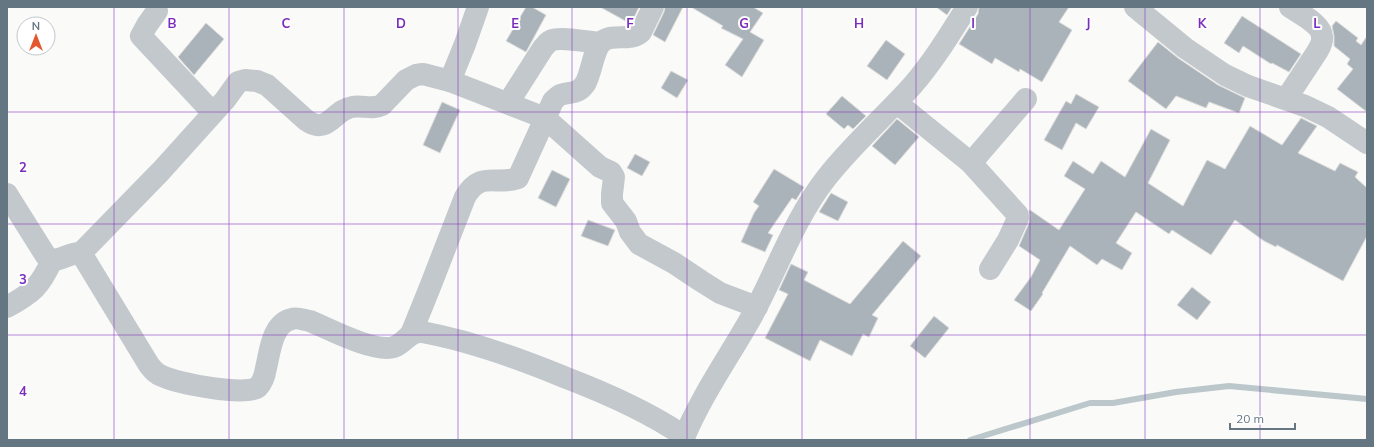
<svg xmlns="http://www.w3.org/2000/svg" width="1374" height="447" viewBox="0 0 1374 447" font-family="Mulish,sans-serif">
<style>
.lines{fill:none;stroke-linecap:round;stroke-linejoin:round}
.stream{stroke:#bbc7cb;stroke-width:6}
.building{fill:#aab3b9;stroke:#dcdcda}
.minor{stroke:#c3c8cc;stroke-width:22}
.grid{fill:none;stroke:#7b2cbf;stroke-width:1;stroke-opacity:0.55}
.grid-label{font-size:13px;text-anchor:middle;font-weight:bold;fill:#7b2cbf;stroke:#fff;stroke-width:4;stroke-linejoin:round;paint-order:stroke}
</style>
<rect width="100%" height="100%" fill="#fafaf8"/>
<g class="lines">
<polyline class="stream" points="970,440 1090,403 1113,403 1176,392 1229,386 1367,399"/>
</g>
<g class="building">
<polygon points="526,7 532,7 546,15 526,52 506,41"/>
<polygon points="600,7 639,7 631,24"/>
<polygon points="665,7 683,7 665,42 653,35 664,12"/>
<polygon points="691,7 753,7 763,13 750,32 764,40 742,77 725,65 743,39 721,28 723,26"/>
<polygon points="936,7 952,7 947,15"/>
<polygon points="979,7 1069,7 1059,22 1072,30 1042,82 1020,69 1019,72 995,58 992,64 959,44 978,14"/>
<polygon points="1242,16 1301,54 1289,72 1272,63 1271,64 1243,46 1239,53 1224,43"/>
<polygon points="1336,21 1358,38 1356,41 1361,45 1367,36 1367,112 1337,89 1353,69 1347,64 1350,59 1334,46 1334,36 1332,26"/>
<polygon points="206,23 224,39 194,75 178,57"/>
<polygon points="886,40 905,54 887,80 867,66"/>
<polygon points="1158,42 1178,58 1218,85 1245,98 1239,113 1209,102 1206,108 1176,96 1166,109 1128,81"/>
<polygon points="671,71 688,80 677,98 661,88"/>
<polygon points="1076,94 1099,107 1086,129 1076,123 1062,150 1044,140 1066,101 1071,104"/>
<polygon points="842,96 866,116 853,129 848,125 844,129 826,114"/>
<polygon points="442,102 460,110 440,153 423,145"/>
<polygon points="1301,118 1317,126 1298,153 1335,171 1340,163 1358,172 1355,177 1367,188 1367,236 1343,281 1277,245 1276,247 1264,241 1235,220 1211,255 1172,230 1169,234 1136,212 1116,243 1132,253 1122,270 1102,259 1097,265 1070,246 1042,293 1043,294 1031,311 1014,300 1031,277 1040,260 1019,246 1029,223 1030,215 1029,212 1030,210 1059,230 1085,189 1064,176 1073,161 1093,174 1101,161 1125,177 1151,129 1170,140 1148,183 1183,206 1207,160 1225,169 1250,126 1282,145"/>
<polygon points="897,119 919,137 895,165 872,146"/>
<polygon points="635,154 650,162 642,176 627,168"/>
<polygon points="774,169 804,187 796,200 792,198 768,233 773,235 765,252 741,242 754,213 759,206 753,202"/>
<polygon points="552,170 570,179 556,207 538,198"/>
<polygon points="831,193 848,202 838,221 819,212"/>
<polygon points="588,220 615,230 608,246 581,236"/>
<polygon points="903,241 921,256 872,315 878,318 869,337 863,334 852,356 820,340 810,361 765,338 788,294 779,290 791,264 808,272 804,280 850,304"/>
<polygon points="1192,287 1211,302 1197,320 1177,305"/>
<polygon points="934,316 949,328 925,358 910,346"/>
</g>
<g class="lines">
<g class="minor">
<polyline points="1135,7 1185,48 1225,75 1248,86 1305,106 1328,117 1367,143"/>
<polyline points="157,11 147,25 141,36 213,113"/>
<polyline points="450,81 465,44 478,7"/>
<path d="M1286,99L1317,52C1319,48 1323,43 1322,37C1322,24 1300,14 1290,7"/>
<path d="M508,103L543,48C545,46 547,43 550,41C559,36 589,42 600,43"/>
<polyline points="897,103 971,163 1026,99"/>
<polyline points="971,163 1018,215 1018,218 1008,240 990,269"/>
<path d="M7,194L46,256L52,260C40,287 32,293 7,307"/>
<path d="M81,253L161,171L225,100L238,82L245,80L257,81L267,85L306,120C328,136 333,110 352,107C363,105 372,110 382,105L406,80L416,75L423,74L450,81L545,118L600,167L611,172L614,177L612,194V203L626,221L630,232L639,244L674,263L701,281L720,293L757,307"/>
<path d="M52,260C63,260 71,252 81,253L149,365C153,370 156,374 162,376C176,383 247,397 258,387C263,382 265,374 266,368C270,352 272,323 292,319C297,317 304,320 310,321C329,329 374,353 394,347C405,343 409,331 422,332C471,341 518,358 564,377C606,393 647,411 684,436"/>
<path d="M411,334L430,287L465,197C481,170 495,186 518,178L553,101C555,99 558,96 560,95C571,91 577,95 585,84C592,73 593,48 603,41C614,33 630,42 641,32L653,7"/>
<path d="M683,440C701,396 729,357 752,316C777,270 794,219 827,177C853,144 884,117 912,86C933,62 950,34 967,7"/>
</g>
</g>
<path class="grid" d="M114,7V440M229,7V440M344,7V440M458,7V440M572,7V440M687,7V440M802,7V440M916,7V440M1030,7V440M1145,7V440M1260,7V440M7,112H1367M7,224H1367M7,335H1367"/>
<g class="grid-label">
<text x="172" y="28">B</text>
<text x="286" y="28">C</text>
<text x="401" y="28">D</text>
<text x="515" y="28">E</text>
<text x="630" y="28">F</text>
<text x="744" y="28">G</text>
<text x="859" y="28">H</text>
<text x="973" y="28">I</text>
<text x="1088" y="28">J</text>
<text x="1202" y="28">K</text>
<text x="1317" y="28">L</text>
<text x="23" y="172">2</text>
<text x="23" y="284">3</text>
<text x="23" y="396">4</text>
</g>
<rect width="1374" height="447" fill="none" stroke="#657683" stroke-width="16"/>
<g transform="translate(36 36)"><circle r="19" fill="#ffffff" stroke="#c1c8cd"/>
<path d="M0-3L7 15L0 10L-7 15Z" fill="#e4572e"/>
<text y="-6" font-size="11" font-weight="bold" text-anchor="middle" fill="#657683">N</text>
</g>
<path d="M1230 423v6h65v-6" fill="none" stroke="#657683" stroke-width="2"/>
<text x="1236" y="423" font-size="12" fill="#657683" stroke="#ffffff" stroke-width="3" paint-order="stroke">20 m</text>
</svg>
